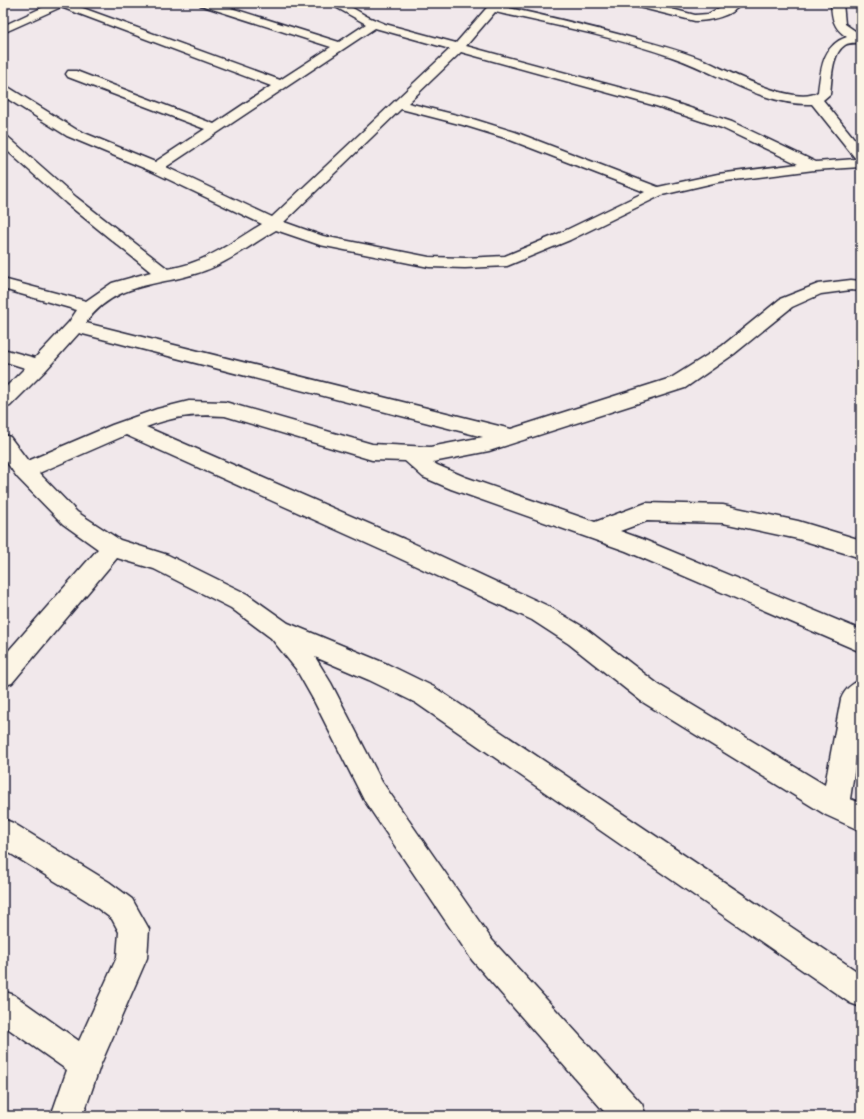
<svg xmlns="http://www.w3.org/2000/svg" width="864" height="1119" viewBox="0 0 864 1119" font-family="Itim,sans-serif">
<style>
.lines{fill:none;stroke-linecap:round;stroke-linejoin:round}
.minor-casing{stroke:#22223b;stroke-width:3}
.minor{fill:#fcf5e5;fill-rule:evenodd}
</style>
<rect width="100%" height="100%" fill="#f1e8eb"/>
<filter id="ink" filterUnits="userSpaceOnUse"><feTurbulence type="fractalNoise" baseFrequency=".025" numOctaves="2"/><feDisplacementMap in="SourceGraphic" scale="8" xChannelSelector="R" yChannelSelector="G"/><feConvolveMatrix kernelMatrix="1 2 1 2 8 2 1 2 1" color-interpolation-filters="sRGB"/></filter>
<g filter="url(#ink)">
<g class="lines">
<g class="minor-casing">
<g id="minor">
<path d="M52,3H69L280,80L331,47L200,5L198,3H215L339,42L366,24L332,5L330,3H344L368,17L385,24L456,43L491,3H503L500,6C542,15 584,25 625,36C652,43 680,50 706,61C729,72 796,107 818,92C821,70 822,45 847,37C833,28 832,18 831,3H843L845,24L861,35V43C856,43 850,42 845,45C831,54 832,80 830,94L823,100L861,147V167L814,170L718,182L662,195L570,240L507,266L465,268L429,267L320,245L276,230C257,241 238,255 218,265C173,288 118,276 86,323L511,429L671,378L722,346L780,299L818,284L851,280L861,281V291L851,290L821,294L792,307L734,354L685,388L489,451L433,462L437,465L465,477L595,522L646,503L723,505L798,521L861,540V558L798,539L723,523L647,521L620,531L642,539L861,630V652L626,551L451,489L423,477L405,461L372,460L225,416C192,414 177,416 146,427L404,539L548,606L585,628L659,685L825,785L841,699C845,689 851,684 861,680V727L850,799L861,803V831L826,815L641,701L569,644L532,620L388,553L126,435L39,473L77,512L120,540L168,555L247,594L288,623L387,664L434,687L861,974V1007L850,1003L416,703L369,680L315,657L331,683L382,782L492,940L642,1104L646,1116H608L472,960L364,800L313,699L296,669L271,638L231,608L154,569L117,558L12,683L3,686V657L98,549L63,524L17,477L3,457V434L10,437L28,461L112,425L157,409L189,401L225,402L372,444L430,447L483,437L79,333L45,371L10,406L3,408V390L25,368L3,361V349L35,358L69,322L77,310L3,289V279L86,301L112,283L151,272L66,203L3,147V136L8,137L76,197L168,269C205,263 231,243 262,224L151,171L67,136L3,96V86L8,87L77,130L155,162L205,129L68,77L66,74L68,71H76L214,124L271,86L61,7L3,33V26ZM495,12C554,25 615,37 672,57C717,72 763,106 812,104L856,159L816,162L732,122L666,100L466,46ZM375,28L450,49L272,217L166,167ZM461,52L656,106L722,128L798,164L718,174L658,187L515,132L473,119L408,103ZM401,109L463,125L505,138L645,192L558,234L505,256L465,258L429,257L323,236L284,222Z"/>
<path d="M628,3H648L695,15L708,14L728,3H742C732,16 710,21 695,21L630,5Z"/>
<polygon points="3,819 13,823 109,882 132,899 149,929 147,958 100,1066 83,1116 51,1116 67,1070 3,1025 3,991 14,995 79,1041 117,957 119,932 112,919 89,902 3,849"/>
</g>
</g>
<use href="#minor" class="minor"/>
</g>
</g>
<rect width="864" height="1119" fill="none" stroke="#fcf5e5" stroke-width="16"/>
<rect x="8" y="8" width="848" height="1103" fill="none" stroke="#22223b" stroke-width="1.5" filter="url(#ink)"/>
</svg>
